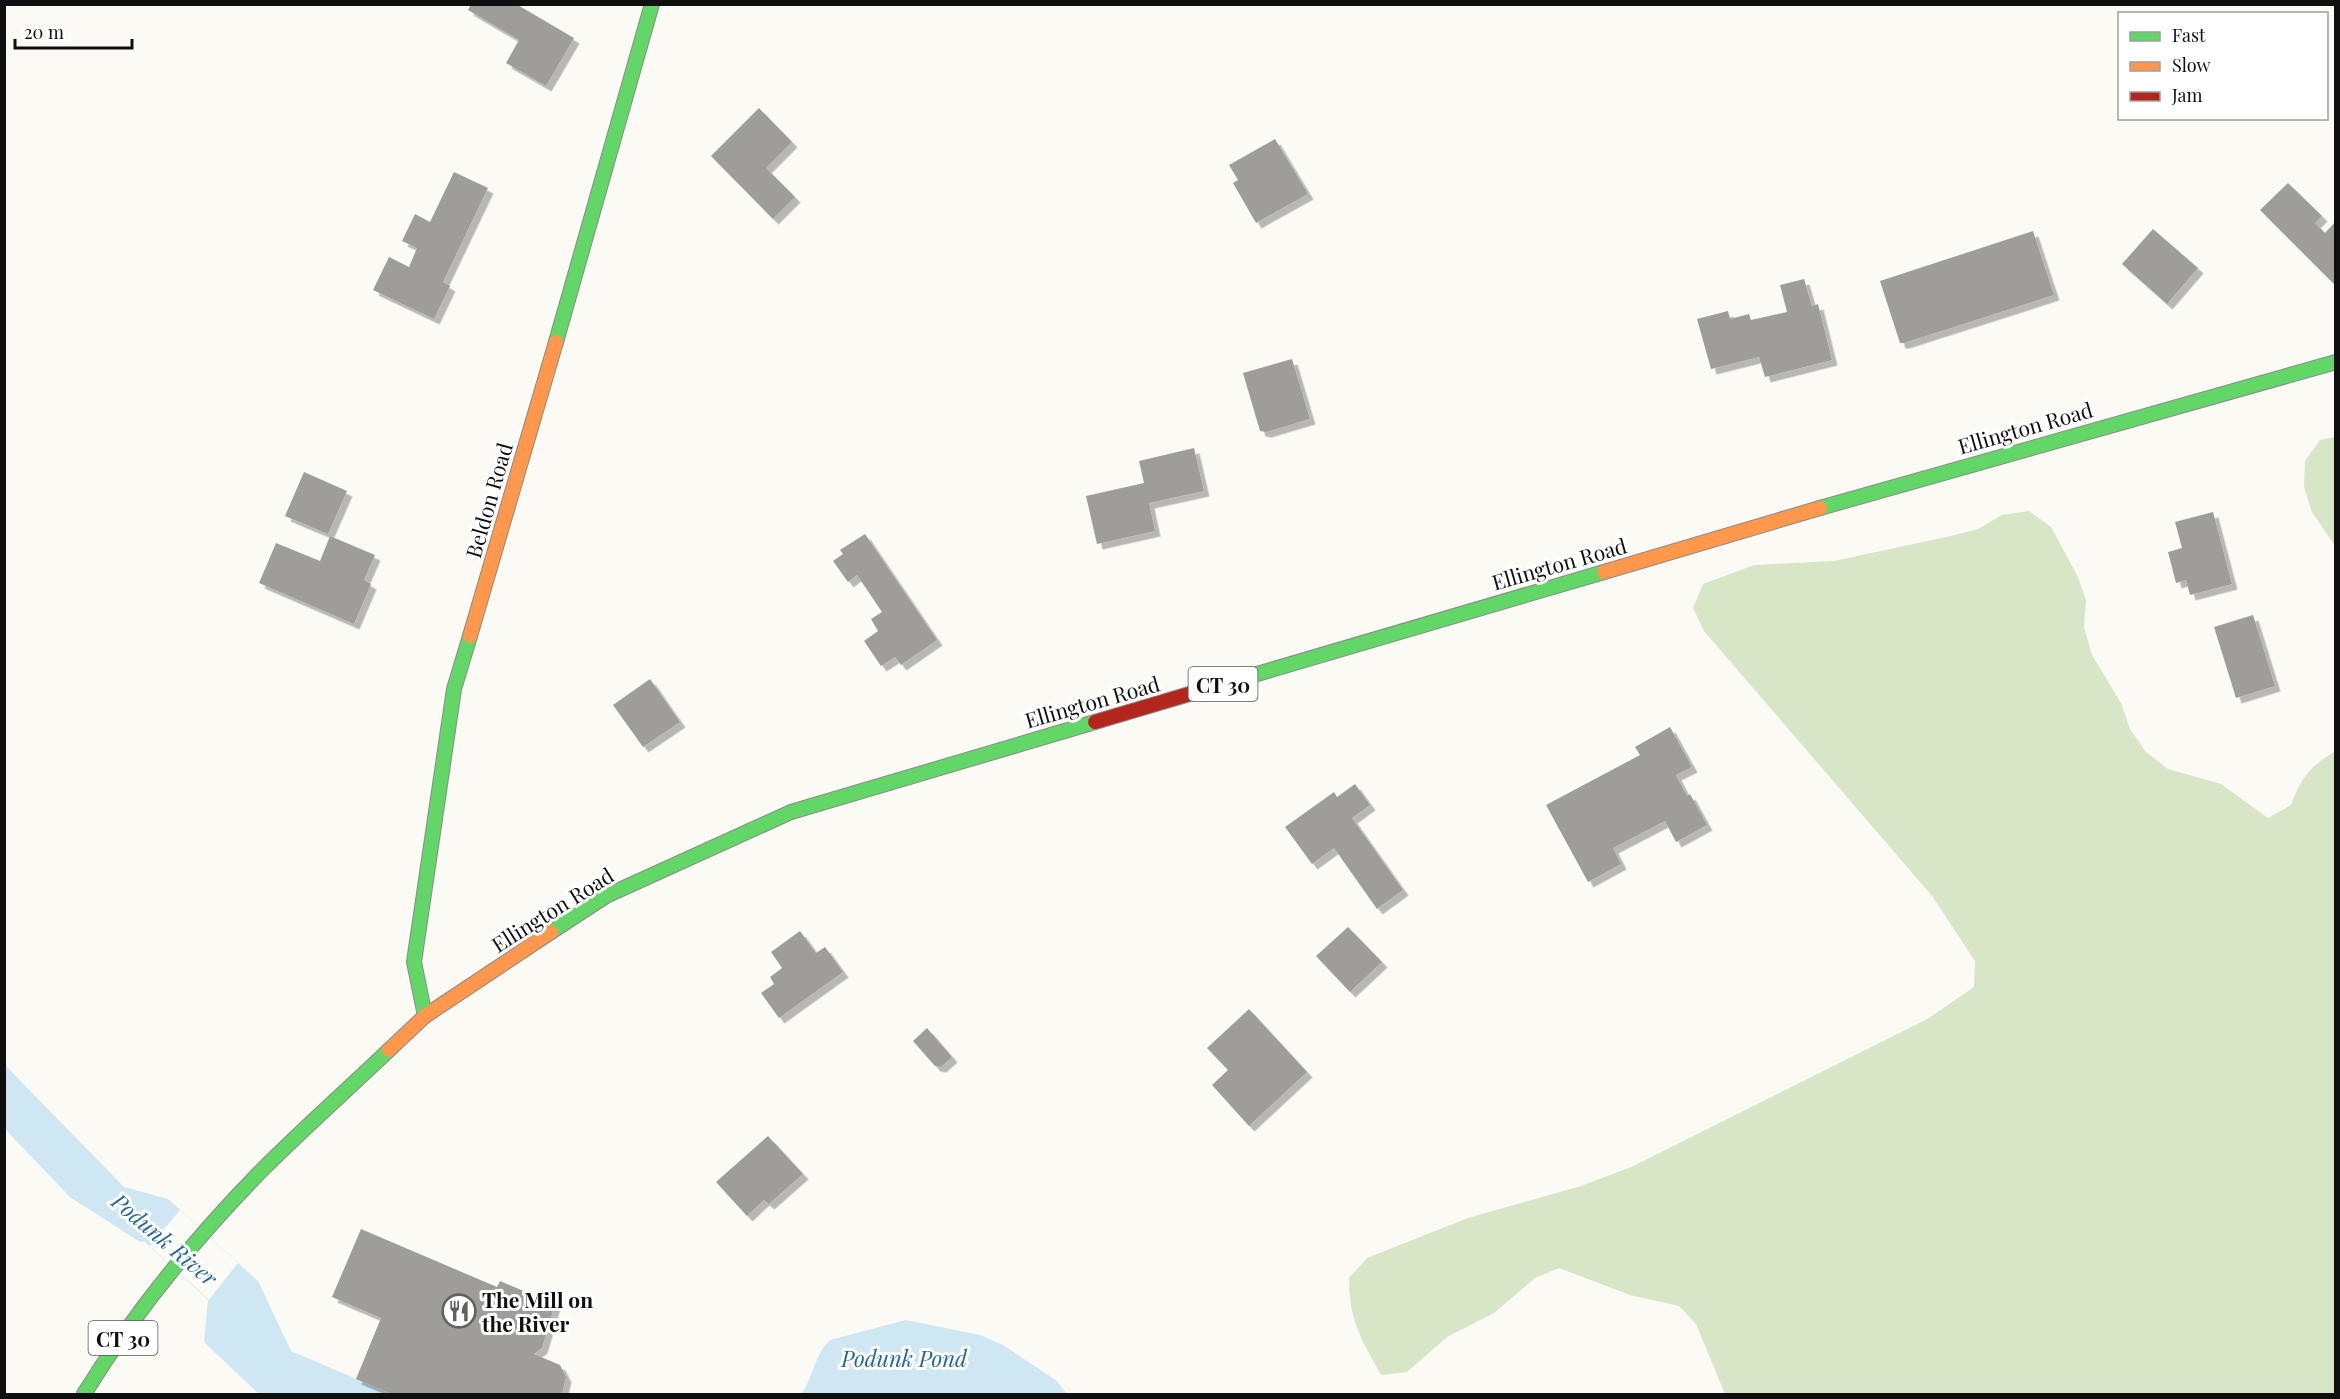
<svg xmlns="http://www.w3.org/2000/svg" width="2340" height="1399" viewBox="0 0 2340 1399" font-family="'Playfair Display',serif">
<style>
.forest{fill:#d7e6c6}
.water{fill:#cee7f2}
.pier{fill:#fbfaf5}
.building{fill:#9f9d9a;filter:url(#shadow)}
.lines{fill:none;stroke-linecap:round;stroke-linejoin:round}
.fast-casing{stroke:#8c8b89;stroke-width:16}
.slow-casing{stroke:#8c8b89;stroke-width:16}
.jam-casing{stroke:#8c8b89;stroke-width:16}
.fast{stroke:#63d668;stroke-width:14}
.slow{stroke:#ff974d;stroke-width:14}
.jam{stroke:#b3261e;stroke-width:14}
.labels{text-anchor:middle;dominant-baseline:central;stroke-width:6;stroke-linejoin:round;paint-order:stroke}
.shield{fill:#fff;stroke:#575757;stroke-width:1.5}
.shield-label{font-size:20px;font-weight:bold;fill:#0f0f0f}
.street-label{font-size:21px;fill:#0f0f0f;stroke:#fff}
.poi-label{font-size:21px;font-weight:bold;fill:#0f0f0f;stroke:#fff;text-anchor:start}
.water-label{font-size:22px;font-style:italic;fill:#236895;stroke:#fff}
</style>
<defs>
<filter id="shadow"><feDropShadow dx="5.5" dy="5.5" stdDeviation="0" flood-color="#0004"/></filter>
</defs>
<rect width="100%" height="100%" fill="#fbfaf5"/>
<g class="forest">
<polygon points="2335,437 2336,437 2335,546 2312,512 2304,487 2305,461 2320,440"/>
<path d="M2029,511L2051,527L2077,575L2086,600L2084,627L2092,655L2121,703L2130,729L2146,752L2168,769L2221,784L2268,818L2291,805C2302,776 2310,767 2335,751V1394H1725L1696,1324L1679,1306L1630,1295L1559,1268L1535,1278L1494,1313L1447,1337L1407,1372L1381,1375C1361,1338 1349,1321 1349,1278L1367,1258L1468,1218L1581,1186L1631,1167L1929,1018L1974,987L1975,961L1932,896L1704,631L1693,608L1703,584L1754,565L1834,561L1951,536L1978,529L2002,515Z"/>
</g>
<g class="water">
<polygon points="4,1064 124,1187 168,1199 258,1281 291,1351 392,1394 259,1394 204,1342 208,1300 145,1242 140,1242 70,1197 5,1129"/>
<path d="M906,1320L980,1335L1003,1345L1057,1381L1067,1394H801C814,1377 814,1355 830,1340Z"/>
</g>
<polygon class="pier" points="180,1210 238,1263 209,1300 150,1246"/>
<g class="building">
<polygon points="471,4 516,4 574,38 546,86 506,63 519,40 468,10"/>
<polygon points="759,108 792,142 766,168 795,197 773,219 711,156"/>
<polygon points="1275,139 1308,194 1256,223 1233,183 1238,180 1229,165"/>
<polygon points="454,172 488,188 443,282 450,286 434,319 373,290 389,257 409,267 417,248 402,241 415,214 430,222"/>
<polygon points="2288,183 2322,216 2315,223 2325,233 2336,221 2336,286 2260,210"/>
<polygon points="2153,229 2198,268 2167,304 2122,264"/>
<polygon points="2033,231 2054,295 1904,343 1900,343 1880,281"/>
<polygon points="1804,279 1812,306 1818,304 1832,360 1765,377 1759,357 1711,369 1697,319 1728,311 1730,319 1749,314 1751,320 1787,312 1780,285"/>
<polygon points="1292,359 1310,419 1266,432 1260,431 1243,373"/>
<polygon points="1194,448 1204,491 1149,503 1155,531 1097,544 1086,496 1144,483 1139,461"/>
<polygon points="304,472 347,491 328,534 285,516"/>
<polygon points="2213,512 2232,584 2190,595 2186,580 2176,583 2168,552 2182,548 2175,522"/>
<polygon points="865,534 937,640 901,665 895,657 881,666 864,641 878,631 871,619 882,612 857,575 848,582 833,561 843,554 840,550"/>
<polygon points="330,536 375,555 364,580 371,584 354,624 259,583 276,543 320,561"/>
<polygon points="2253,615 2275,686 2236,698 2214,627"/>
<polygon points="650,679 680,722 643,747 613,705"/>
<polygon points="1670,727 1692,767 1676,775 1687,796 1690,794 1707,825 1676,842 1665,821 1613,848 1621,864 1588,882 1546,805 1640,755 1635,747"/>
<polygon points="1355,784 1370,805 1352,818 1403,890 1377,909 1334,848 1312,864 1285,827 1334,792 1337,797"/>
<polygon points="1348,927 1382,962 1350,992 1316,956"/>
<polygon points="800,931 816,953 825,947 843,972 779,1018 761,993 774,984 770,977 782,968 771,952"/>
<polygon points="1249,1009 1307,1072 1249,1126 1212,1085 1228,1070 1207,1048"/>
<polygon points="927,1028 952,1057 941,1067 935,1066 913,1041"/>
<polygon points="768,1136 803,1174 769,1204 764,1200 747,1216 716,1182"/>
<polygon points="361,1229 497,1287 500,1281 555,1304 542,1348 534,1354 560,1365 566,1377 562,1394 392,1394 356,1379 381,1318 332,1297"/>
</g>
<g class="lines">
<g class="fast-casing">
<g id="fast">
<polyline points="556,342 652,4"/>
<polyline points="1820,508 2336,362"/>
<polyline points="1240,679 1604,572"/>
<polyline points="551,932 606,896 791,812 1095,722"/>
<polyline points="425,1016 414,962 454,689 470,636"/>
<path d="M84,1394C134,1313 196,1237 263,1169C304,1128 347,1090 389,1050"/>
</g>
</g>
<g class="slow-casing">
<g id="slow">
<polyline points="1604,572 1820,508"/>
<polyline points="470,636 556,342"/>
<polyline points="389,1050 425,1016 551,932"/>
</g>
</g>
<g class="jam-casing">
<polyline id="jam" points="1095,722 1240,679"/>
</g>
<use href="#fast" class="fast"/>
<use href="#slow" class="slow"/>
<use href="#jam" class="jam"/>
</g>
<defs>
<g id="restaurant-ring" transform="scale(1.725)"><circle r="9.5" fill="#fff" stroke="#626160" stroke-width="1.5"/><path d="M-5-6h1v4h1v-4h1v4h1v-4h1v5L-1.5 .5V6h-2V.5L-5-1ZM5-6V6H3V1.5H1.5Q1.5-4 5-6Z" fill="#626160"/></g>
</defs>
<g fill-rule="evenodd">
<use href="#restaurant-ring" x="459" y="1311"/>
</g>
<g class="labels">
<g class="shield">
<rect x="1188.5" y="667" width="69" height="34" rx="4.5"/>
<rect x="88.5" y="1321" width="69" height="34" rx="4.5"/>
</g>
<g class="shield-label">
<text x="1223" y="684">CT 30</text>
<text x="123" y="1338">CT 30</text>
</g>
<g class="street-label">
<text transform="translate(2025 427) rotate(-16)">Ellington Road</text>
<text transform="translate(488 500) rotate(-74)">Beldon Road</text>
<text transform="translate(1559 563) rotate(-16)">Ellington Road</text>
<text transform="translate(1092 701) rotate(-16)">Ellington Road</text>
<text transform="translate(552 909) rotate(-32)">Ellington Road</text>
</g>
<g class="poi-label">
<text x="482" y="1299">The Mill on<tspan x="482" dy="24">the River</tspan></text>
</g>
<g class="water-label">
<text transform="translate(165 1239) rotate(40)">Podunk River</text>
<text x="904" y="1358">Podunk Pond</text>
</g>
</g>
<rect width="2340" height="1399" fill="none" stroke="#0f0f0f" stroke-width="12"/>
<rect x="2118" y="12" width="210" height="108" fill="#ffffff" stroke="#9f9f9f" stroke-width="1.5"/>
<rect x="2130" y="32" width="30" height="9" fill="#63d668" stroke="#9f9f9f" stroke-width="1.5"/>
<text x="2172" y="42" font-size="18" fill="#0f0f0f">Fast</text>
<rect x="2130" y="62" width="30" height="9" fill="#ff974d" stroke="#9f9f9f" stroke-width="1.5"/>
<text x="2172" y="72" font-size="18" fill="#0f0f0f">Slow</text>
<rect x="2130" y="92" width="30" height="9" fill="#b3261e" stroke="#9f9f9f" stroke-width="1.5"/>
<text x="2172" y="102" font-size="18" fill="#0f0f0f">Jam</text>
<path d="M15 39v9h117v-9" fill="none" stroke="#0f0f0f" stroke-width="3"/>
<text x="24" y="39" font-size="18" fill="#0f0f0f" stroke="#ffffff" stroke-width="4.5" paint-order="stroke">20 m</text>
</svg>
